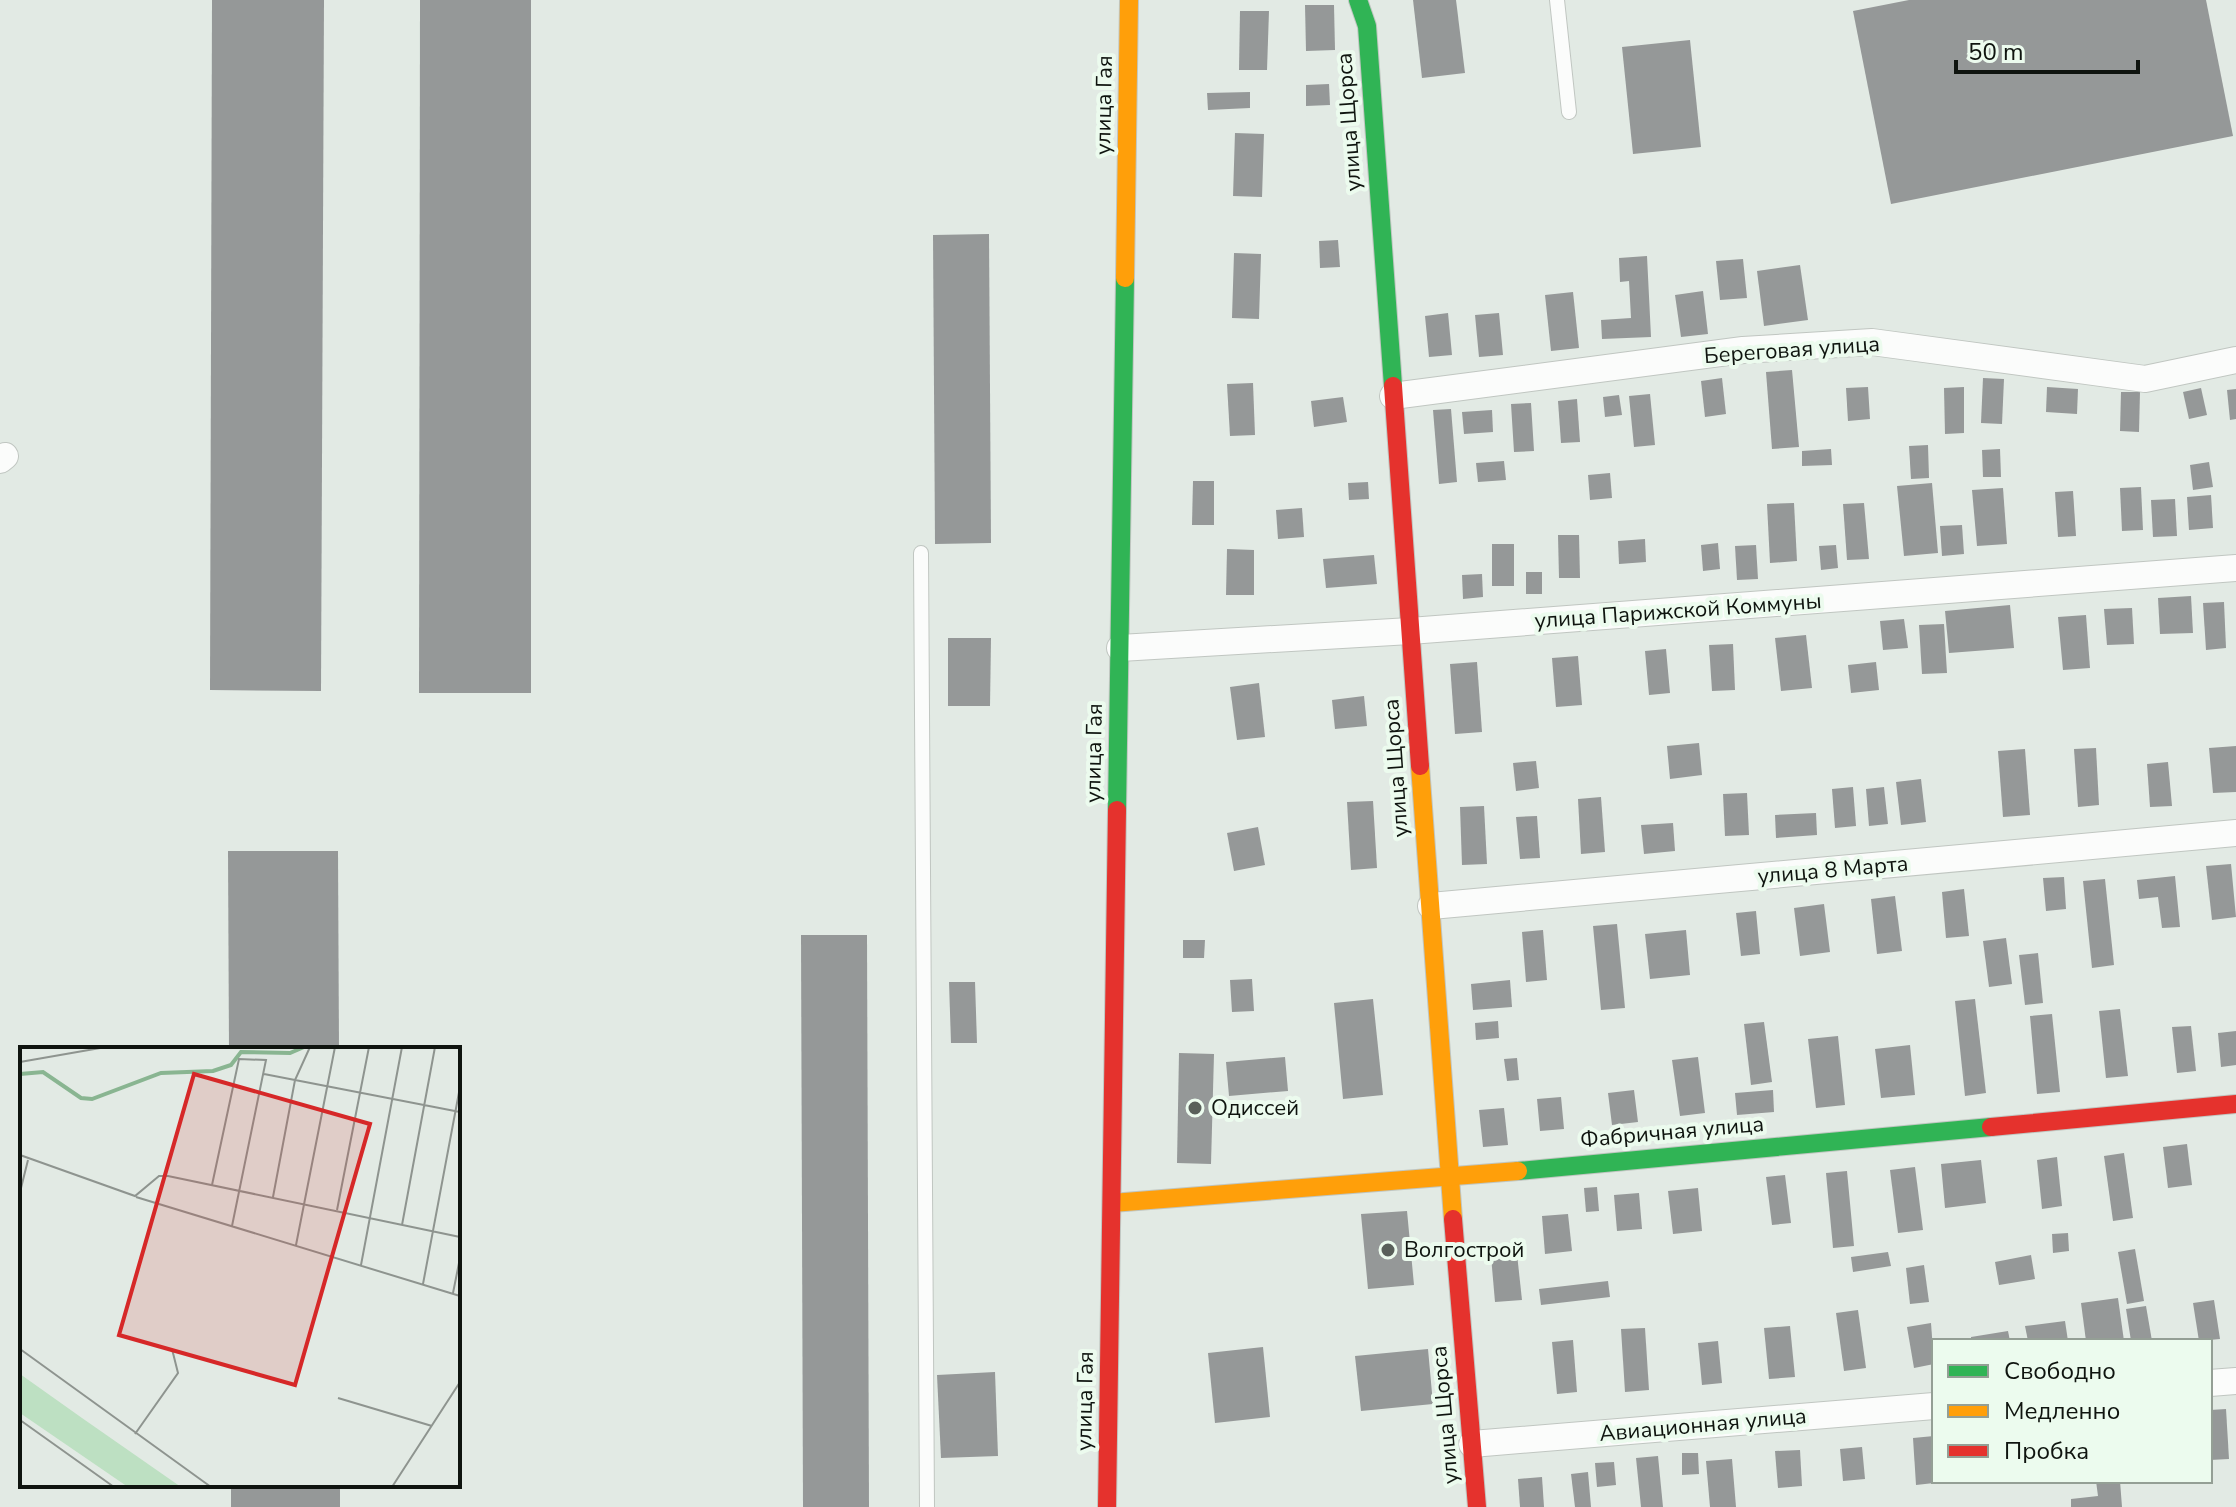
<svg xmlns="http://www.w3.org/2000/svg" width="2236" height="1507" viewBox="0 0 2236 1507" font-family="'Nunito Sans',sans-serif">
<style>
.building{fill:#959898}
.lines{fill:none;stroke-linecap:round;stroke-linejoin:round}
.lane-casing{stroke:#c0c6c1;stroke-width:16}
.street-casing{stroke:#c0c6c1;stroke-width:28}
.fast-casing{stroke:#c0c6c1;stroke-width:20}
.slow-casing{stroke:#c0c6c1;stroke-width:20}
.jam-casing{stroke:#c0c6c1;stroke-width:20}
.lane{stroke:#fbfcfb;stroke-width:14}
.street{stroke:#fbfcfb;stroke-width:26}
.fast{stroke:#30b455;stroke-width:18}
.slow{stroke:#ff9f0a;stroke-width:18}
.jam{stroke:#e5322d;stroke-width:18}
.poi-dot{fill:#595f5a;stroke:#ecfbee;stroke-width:3}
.labels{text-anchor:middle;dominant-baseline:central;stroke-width:8;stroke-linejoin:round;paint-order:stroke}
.street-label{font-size:22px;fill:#0f140f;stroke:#ecfbee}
.poi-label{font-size:22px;fill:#0f140f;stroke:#ecfbee;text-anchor:start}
.inset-river{fill:none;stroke:#89b591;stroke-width:4}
.inset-road{fill:none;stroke:#8e948f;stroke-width:2}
.view{fill:#d62828;fill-opacity:0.15;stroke:#d62828;stroke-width:4}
.inset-edge{fill:none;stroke:#0f140f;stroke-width:4}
</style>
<rect width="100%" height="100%" fill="#e2eae4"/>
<g class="building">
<polygon points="212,0 324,0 321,691 210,690"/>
<polygon points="420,0 531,0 531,693 419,693"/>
<polygon points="1413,0 1456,0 1465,73 1422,78"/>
<polygon points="1909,0 2206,0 2233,136 1891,204 1853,11"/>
<polygon points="1305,5 1334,5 1335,50 1306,51"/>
<polygon points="1240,11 1269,11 1267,70 1239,70"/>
<polygon points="1690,40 1701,147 1633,154 1622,47"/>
<polygon points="1329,84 1330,105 1306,106 1306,85"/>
<polygon points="1250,92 1250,108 1208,110 1207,93"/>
<polygon points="1235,133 1264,134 1262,197 1233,196"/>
<polygon points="989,234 991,543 935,544 933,235"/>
<polygon points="1338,240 1340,267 1320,268 1319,241"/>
<polygon points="1234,253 1261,254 1259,319 1232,318"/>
<polygon points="1647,256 1651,337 1602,339 1601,320 1631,318 1629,281 1620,282 1619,258"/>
<polygon points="1743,259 1747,298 1720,300 1716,261"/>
<polygon points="1800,265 1808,320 1764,326 1757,271"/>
<polygon points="1703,291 1708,334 1681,337 1675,295"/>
<polygon points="1573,292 1579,348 1551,351 1545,295"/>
<polygon points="1448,313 1452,355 1429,357 1425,316"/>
<polygon points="1499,313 1503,355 1479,357 1475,315"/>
<polygon points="1792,370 1799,447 1772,449 1766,372"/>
<polygon points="1722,378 1726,414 1705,417 1701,381"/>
<polygon points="1983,378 2004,379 2002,424 1981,423"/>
<polygon points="1253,383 1255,435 1230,436 1227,384"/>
<polygon points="1868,387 1870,419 1848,421 1846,388"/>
<polygon points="1964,387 1964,433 1945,434 1944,388"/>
<polygon points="2047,387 2078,389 2077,414 2046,412"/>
<polygon points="2201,388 2207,415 2189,419 2183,392"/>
<polygon points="2236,389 2236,419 2230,420 2227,390"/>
<polygon points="2121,392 2140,392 2139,432 2120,431"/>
<polygon points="1650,394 1655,445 1634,447 1629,396"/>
<polygon points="1619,395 1622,415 1605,417 1603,397"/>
<polygon points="1343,397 1347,422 1314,427 1311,401"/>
<polygon points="1577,399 1580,442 1561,443 1558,401"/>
<polygon points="1531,403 1534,451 1514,452 1511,404"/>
<polygon points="1451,409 1457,482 1439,484 1433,410"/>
<polygon points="1492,410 1493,432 1464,434 1462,412"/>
<polygon points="1928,445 1929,478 1911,479 1909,446"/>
<polygon points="1831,449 1832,465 1802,466 1802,451"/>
<polygon points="2000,449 2001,477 1983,477 1982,450"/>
<polygon points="1504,461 1506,480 1478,482 1476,463"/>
<polygon points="2209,462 2213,487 2193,490 2190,465"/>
<polygon points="1610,473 1612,498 1590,500 1588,475"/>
<polygon points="1193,481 1214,481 1214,525 1192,525"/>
<polygon points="1368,482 1369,499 1349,500 1348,483"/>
<polygon points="1932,483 1938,553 1904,556 1897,486"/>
<polygon points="2141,487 2143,530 2122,531 2120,488"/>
<polygon points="2003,488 2007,544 1977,546 1972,490"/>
<polygon points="2073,491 2076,536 2058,537 2055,492"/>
<polygon points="2211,495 2213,528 2189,530 2187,497"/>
<polygon points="2175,499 2177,536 2153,537 2151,500"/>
<polygon points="1794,503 1797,561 1770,563 1767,504"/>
<polygon points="1864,503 1869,559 1847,560 1843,504"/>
<polygon points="1302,508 1304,537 1278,539 1276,510"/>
<polygon points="1962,525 1964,554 1942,556 1940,526"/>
<polygon points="1558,535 1579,535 1580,578 1559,578"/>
<polygon points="1645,539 1646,562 1619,564 1618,541"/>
<polygon points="1718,543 1720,569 1703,571 1701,545"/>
<rect x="1492" y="544" width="22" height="42"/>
<polygon points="1756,545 1758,579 1737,580 1735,546"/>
<polygon points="1836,545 1838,568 1821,570 1819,546"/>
<polygon points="1227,549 1254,550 1254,595 1226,595"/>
<polygon points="1374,555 1377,584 1326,588 1323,559"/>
<rect x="1526" y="572" width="16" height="22"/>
<polygon points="1482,574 1483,597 1463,599 1462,575"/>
<polygon points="2191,596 2193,633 2160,634 2158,598"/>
<polygon points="2224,602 2226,648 2206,650 2203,603"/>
<polygon points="2010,605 2014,648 1949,653 1945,611"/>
<polygon points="2132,608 2134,644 2107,645 2104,609"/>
<polygon points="2086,615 2090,668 2063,670 2058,617"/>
<polygon points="1904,619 1908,648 1883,650 1880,621"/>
<polygon points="1944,624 1947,673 1922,674 1919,625"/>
<polygon points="1806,635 1812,688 1781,691 1775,638"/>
<polygon points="948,638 991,638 990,706 948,706"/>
<polygon points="1733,644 1735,690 1712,691 1709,645"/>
<polygon points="1666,649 1670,693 1649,695 1645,651"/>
<polygon points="1578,656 1582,705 1556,707 1552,658"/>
<polygon points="1477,662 1482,732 1455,734 1450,664"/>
<polygon points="1876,662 1879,690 1851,693 1848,665"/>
<polygon points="1259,683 1265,737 1237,740 1230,687"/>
<polygon points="1364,696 1367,726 1335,729 1332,700"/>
<polygon points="1699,743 1702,775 1670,779 1667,746"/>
<polygon points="2236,746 2236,792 2213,793 2209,748"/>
<polygon points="2096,748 2099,805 2078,807 2074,749"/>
<polygon points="2025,749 2030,815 2003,817 1998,751"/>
<polygon points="1536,761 1539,788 1516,791 1513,763"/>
<polygon points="2168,762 2172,806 2150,807 2147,764"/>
<polygon points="1921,779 1926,822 1901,825 1896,782"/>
<polygon points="1853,787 1856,826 1835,828 1832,789"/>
<polygon points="1884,787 1888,824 1869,826 1866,789"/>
<polygon points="1747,793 1749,835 1725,836 1723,794"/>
<polygon points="1601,797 1605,852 1581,854 1578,799"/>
<polygon points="1373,801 1377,868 1351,870 1347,802"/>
<polygon points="1484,806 1487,864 1462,865 1460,807"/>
<polygon points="1816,813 1817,835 1776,838 1775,815"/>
<polygon points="1537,816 1540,858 1520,859 1516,817"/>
<polygon points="1673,823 1675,851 1644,854 1641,825"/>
<polygon points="1258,827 1265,865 1234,871 1227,833"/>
<polygon points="228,851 338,851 339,1049 229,1049"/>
<polygon points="2231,864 2236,917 2212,920 2206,866"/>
<polygon points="2175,876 2180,927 2162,928 2158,897 2139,899 2137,880"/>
<polygon points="2064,877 2066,909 2046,911 2043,878"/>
<polygon points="2105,879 2114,965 2092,968 2083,881"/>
<polygon points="1964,889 1969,936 1946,938 1942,892"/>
<polygon points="1895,896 1902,951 1877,954 1871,899"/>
<polygon points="1824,904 1830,952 1800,956 1794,908"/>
<polygon points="1756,911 1760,954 1741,956 1736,913"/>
<polygon points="1617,924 1625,1008 1601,1010 1593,926"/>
<polygon points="1543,930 1547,980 1526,982 1522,932"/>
<polygon points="1686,930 1690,975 1650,979 1645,934"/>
<polygon points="801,935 867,935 869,1507 803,1507"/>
<polygon points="2006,938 2012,984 1989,987 1983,941"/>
<polygon points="1183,940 1205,940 1204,958 1183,958"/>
<polygon points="2038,953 2043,1003 2025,1005 2019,955"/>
<polygon points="1252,979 1254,1011 1232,1012 1230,980"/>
<polygon points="1510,980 1512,1007 1473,1010 1471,984"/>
<polygon points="949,982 975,982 977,1043 951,1043"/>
<polygon points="1373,999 1383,1095 1343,1099 1334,1003"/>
<polygon points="1975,999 1986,1093 1965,1096 1955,1001"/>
<polygon points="2120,1009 2128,1076 2106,1078 2099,1011"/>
<polygon points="2052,1014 2060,1092 2037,1094 2030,1016"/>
<polygon points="1498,1021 1499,1038 1476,1040 1475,1023"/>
<polygon points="1764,1022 1772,1082 1751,1085 1744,1024"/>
<polygon points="2191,1026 2196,1071 2177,1073 2172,1027"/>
<polygon points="2236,1031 2236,1065 2221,1067 2218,1033"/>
<polygon points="1838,1036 1845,1105 1816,1108 1808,1039"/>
<polygon points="1910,1045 1915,1095 1881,1098 1875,1049"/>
<polygon points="1179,1053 1214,1054 1211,1164 1177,1163"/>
<polygon points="1285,1057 1288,1091 1229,1096 1226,1062"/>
<polygon points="1698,1057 1705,1113 1680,1116 1672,1060"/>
<polygon points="1517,1058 1519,1080 1507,1081 1504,1059"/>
<polygon points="1634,1090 1638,1122 1612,1125 1608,1093"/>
<polygon points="1773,1090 1774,1112 1737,1115 1735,1093"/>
<polygon points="1561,1097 1564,1129 1540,1131 1537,1099"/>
<polygon points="1504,1108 1508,1145 1483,1147 1479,1110"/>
<polygon points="2187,1144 2192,1185 2168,1188 2163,1147"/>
<polygon points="2124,1153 2133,1218 2113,1221 2104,1156"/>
<polygon points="2057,1157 2062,1206 2042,1209 2037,1160"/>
<polygon points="1981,1160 1986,1203 1945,1208 1941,1164"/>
<polygon points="1915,1167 1923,1230 1898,1233 1890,1170"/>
<polygon points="1847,1171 1854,1246 1833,1248 1826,1173"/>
<polygon points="1785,1175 1791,1223 1772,1225 1766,1177"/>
<polygon points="1597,1187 1599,1211 1586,1212 1584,1188"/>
<polygon points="1698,1188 1702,1231 1673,1234 1668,1191"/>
<polygon points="1639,1193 1642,1229 1617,1231 1614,1195"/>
<polygon points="1407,1211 1414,1285 1368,1289 1361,1214"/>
<polygon points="1568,1214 1572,1251 1545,1254 1542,1216"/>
<polygon points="2068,1233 2069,1251 2053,1253 2052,1234"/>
<polygon points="2135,1249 2144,1301 2127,1304 2118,1252"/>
<polygon points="1888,1252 1891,1266 1853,1272 1851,1257"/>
<polygon points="1517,1254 1522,1300 1495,1302 1491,1256"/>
<polygon points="2031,1255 2035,1279 1999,1285 1995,1262"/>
<polygon points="1924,1265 1929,1302 1910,1304 1906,1268"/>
<polygon points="1608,1281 1610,1297 1541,1305 1539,1289"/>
<polygon points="2118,1298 2124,1341 2086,1341 2081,1303"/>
<polygon points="2214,1300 2220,1339 2199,1341 2193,1303"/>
<polygon points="2146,1306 2152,1341 2131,1341 2126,1309"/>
<polygon points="1858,1310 1866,1368 1844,1371 1836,1313"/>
<polygon points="2065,1321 2068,1341 2028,1341 2025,1326"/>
<polygon points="1931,1323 1934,1364 1914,1368 1907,1327"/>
<polygon points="1790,1326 1795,1377 1769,1379 1764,1328"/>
<polygon points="1645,1328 1649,1390 1625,1392 1621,1329"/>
<polygon points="2008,1331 2010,1341 1971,1341 1971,1337"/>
<polygon points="1573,1340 1577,1392 1557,1394 1552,1342"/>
<polygon points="1718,1341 1722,1383 1702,1385 1698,1343"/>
<polygon points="1263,1347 1270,1417 1215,1423 1208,1353"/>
<polygon points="1428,1349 1433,1404 1361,1411 1355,1356"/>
<polygon points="995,1372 998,1456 941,1458 937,1375"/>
<polygon points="2226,1409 2229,1459 2210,1460 2210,1410"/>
<polygon points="1934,1436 1934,1483 1916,1485 1913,1438"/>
<polygon points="1862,1447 1865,1479 1843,1481 1840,1449"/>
<polygon points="1800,1450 1802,1486 1778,1488 1775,1451"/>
<polygon points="1682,1453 1698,1453 1699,1474 1682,1475"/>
<polygon points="1658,1456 1663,1507 1641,1507 1636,1458"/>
<polygon points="1732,1459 1736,1507 1710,1507 1706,1461"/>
<polygon points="1614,1462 1616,1485 1597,1487 1595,1463"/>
<polygon points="1588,1472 1591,1507 1575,1507 1571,1474"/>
<polygon points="1542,1477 1544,1507 1520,1507 1518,1479"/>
<polygon points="2096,1481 2120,1481 2122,1507 2071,1507 2071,1499 2098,1496"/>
<rect x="231" y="1485" width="109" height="22"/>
</g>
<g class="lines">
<g class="lane-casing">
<g id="lane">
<polyline points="1557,0 1569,112"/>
<polyline points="921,553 927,1507"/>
</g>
</g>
<g class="street-casing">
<g id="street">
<polyline points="1393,396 1743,350 1872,342 2145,379 2236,360"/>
<polyline points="0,460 5,456"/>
<polyline points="1120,648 1410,631 2236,568"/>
<polyline points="1431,906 2236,833"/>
<polyline points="2210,1383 2236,1381"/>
<polyline points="1472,1444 1934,1406"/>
</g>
</g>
<g class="fast-casing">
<g id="fast">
<polyline points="1358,0 1367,26 1393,386"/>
<polyline points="1117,810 1125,278"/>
<polyline points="1518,1171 1991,1127"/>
</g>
</g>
<g class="slow-casing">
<g id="slow">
<polyline points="1125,278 1129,0"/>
<polyline points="1420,766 1453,1219"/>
<polyline points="1112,1203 1518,1171"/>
</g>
</g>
<g class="jam-casing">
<g id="jam">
<polyline points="1393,386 1420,766"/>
<polyline points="1991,1127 2236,1104"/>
<polyline points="1453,1219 1477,1507"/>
<polyline points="1107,1507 1117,810"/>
</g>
</g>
<use href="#lane" class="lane"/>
<use href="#street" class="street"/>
<use href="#fast" class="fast"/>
<use href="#slow" class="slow"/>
<use href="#jam" class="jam"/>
</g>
<g class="poi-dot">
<circle cx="1195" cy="1108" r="8"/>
<circle cx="1388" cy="1250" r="8"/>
</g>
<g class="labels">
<g class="street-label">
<text transform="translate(1104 105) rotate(-89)">улица Гая</text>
<text transform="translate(1349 122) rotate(-94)">улица Щорса</text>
<text transform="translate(1792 350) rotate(-4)">Береговая улица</text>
<text transform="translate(1678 611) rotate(-4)">улица Парижской Коммуны</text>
<text transform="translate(1094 753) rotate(-89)">улица Гая</text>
<text transform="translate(1396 768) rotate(-94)">улица Щорса</text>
<text transform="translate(1833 870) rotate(-5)">улица 8 Марта</text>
<text transform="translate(1672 1132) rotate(-5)">Фабричная улица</text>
<text transform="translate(1085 1401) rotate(-89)">улица Гая</text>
<text transform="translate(1445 1415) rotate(-95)">улица Щорса</text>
<text transform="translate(1703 1425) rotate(-5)">Авиационная улица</text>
</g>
<g class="poi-label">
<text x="1211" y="1108">Одиссей</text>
<text x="1404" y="1250">Волгострой</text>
</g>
</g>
<g transform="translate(20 1047)">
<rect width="440" height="440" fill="#e2eae4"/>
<path d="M0,327L62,371L161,440H108L0,366Z" fill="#bde0c2"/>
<path class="inset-river" d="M0,27L23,25L61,51L72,52L141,26L193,24L211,18L221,5L270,6L284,0"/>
<path class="inset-road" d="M0,15L86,0M244,27L440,65M0,108L115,149L139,129H148L440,190M192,138L219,12L246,13L212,179M0,145L8,113M116,150L440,249M253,150L275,33L290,0M317,163L349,0M382,178L415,0M276,198L315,0M341,218L382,0M403,237L440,40M433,246L440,211M0,302L191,440M318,351L412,379M0,373L94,440M115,387L158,326L152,302M372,440L440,335"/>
<path class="view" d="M174,27L350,77L275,338L99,288Z"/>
<rect width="440" height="440" class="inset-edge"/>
</g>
<rect x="1932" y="1339" width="280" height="144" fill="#ecfbee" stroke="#949f95" stroke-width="2"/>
<rect x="1948" y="1365" width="40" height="12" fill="#30b455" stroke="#949f95" stroke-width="2"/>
<text x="2004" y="1379" font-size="24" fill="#0f140f">Свободно</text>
<rect x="1948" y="1405" width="40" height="12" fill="#ff9f0a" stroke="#949f95" stroke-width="2"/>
<text x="2004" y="1419" font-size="24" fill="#0f140f">Медленно</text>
<rect x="1948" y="1445" width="40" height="12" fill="#e5322d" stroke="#949f95" stroke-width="2"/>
<text x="2004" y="1459" font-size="24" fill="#0f140f">Пробка</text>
<path d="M1956 60v12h182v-12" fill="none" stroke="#0f140f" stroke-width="4"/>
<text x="1968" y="60" font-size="24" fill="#0f140f" stroke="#ecfbee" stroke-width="6" paint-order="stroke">50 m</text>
</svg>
